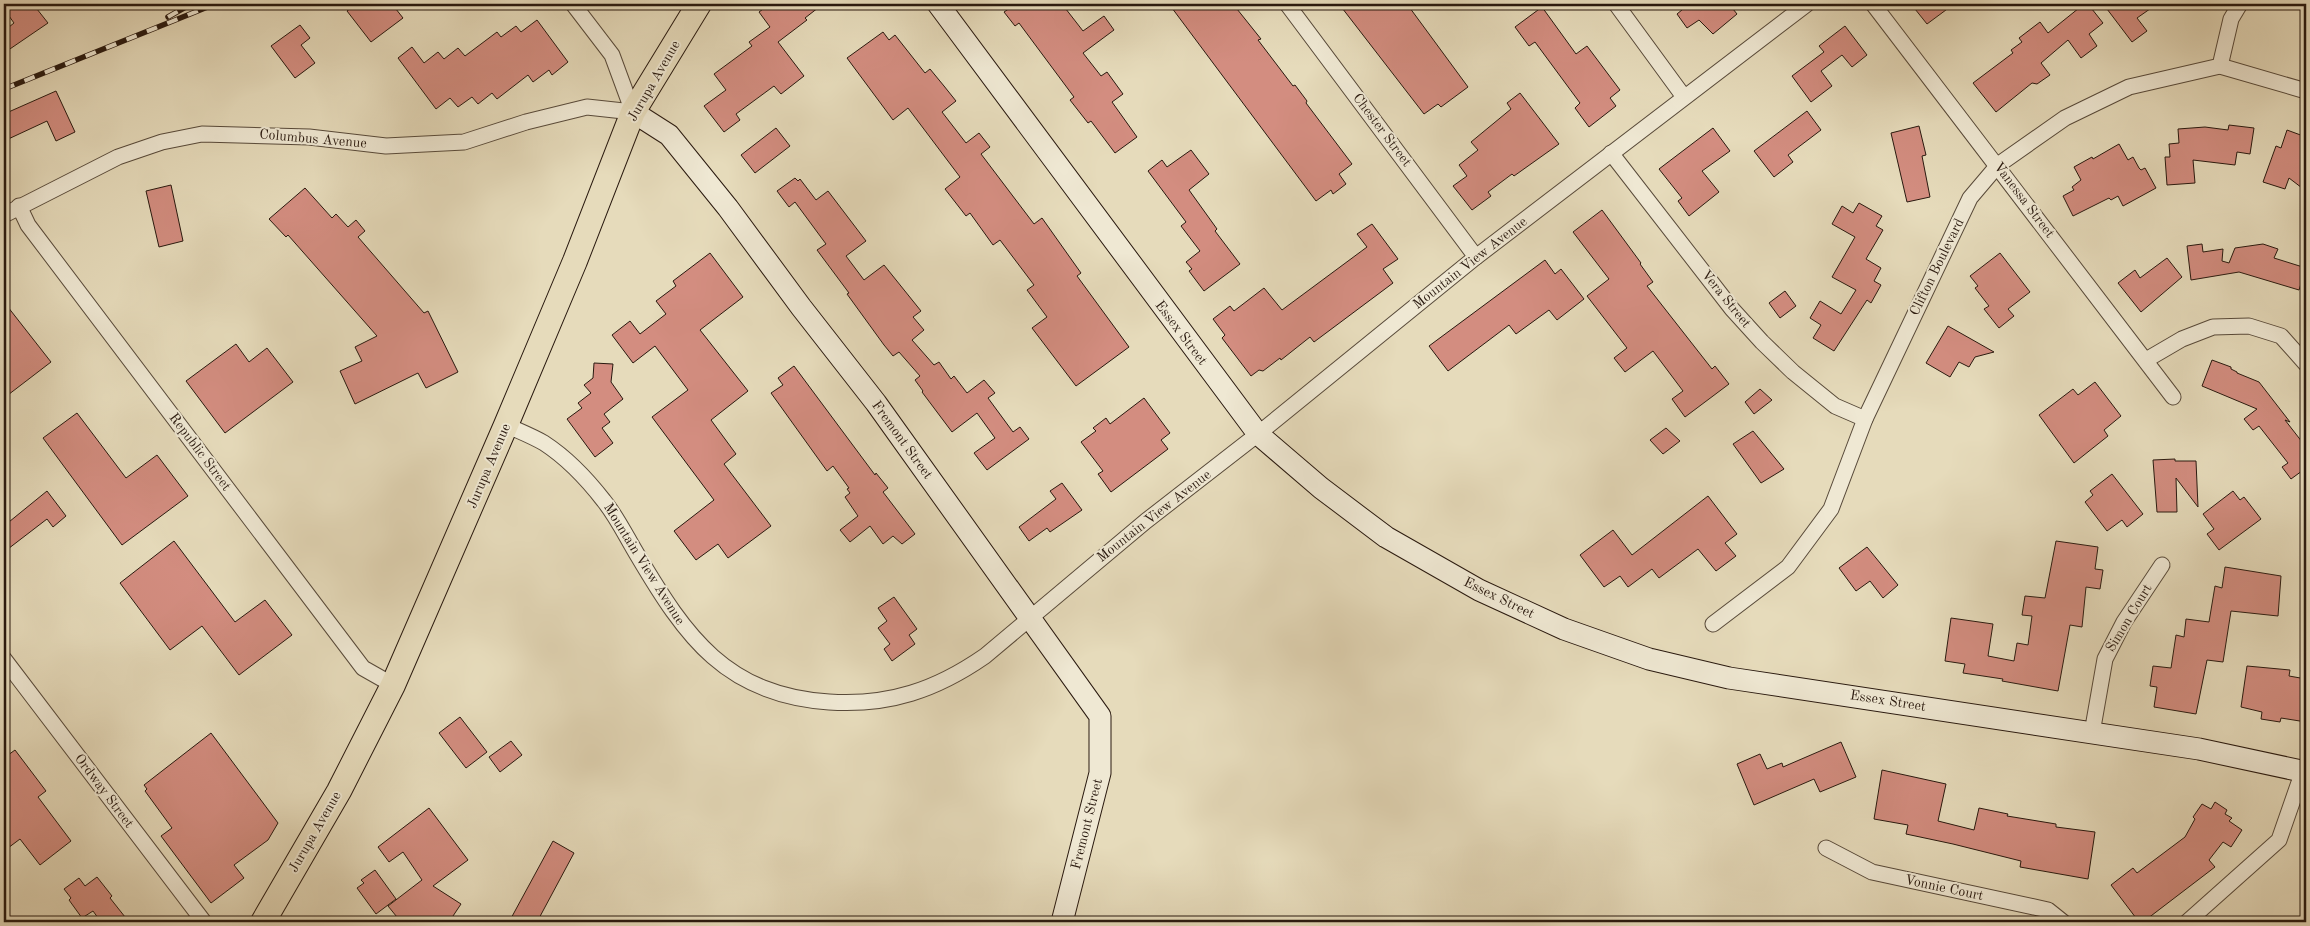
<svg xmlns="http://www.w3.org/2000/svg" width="2310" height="926" viewBox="0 0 2310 926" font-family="'Old Standard TT',serif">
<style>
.building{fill:#d38d80;stroke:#29190f}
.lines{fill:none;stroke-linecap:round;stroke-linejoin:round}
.street-casing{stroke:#584a3a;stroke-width:17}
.secondary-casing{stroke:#29190f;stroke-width:23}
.primary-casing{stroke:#29190f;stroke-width:26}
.street{stroke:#efe8d3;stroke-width:15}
.secondary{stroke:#efe8d3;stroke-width:21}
.primary{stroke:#e6dbbb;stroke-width:24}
.rail-casing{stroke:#29190f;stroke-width:5.5}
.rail{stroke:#efe8d3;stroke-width:4;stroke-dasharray:11;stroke-linecap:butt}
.labels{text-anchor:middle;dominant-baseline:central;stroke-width:4;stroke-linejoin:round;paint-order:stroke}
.street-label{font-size:14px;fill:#29190f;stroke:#efe8d3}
</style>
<rect width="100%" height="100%" fill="#e6dbbb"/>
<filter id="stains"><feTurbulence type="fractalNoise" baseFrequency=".004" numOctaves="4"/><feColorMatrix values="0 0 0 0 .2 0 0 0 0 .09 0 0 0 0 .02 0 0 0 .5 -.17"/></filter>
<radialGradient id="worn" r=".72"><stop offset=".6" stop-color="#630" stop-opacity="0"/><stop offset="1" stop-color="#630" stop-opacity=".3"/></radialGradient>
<g class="building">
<polygon points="4,4 33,4 48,23 4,53 4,31 14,23 4,9"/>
<polygon points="356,4 392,4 403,18 371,42 347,11"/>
<polygon points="770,4 823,4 805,18 807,20 778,42 804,76 781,94 774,86 736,114 740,120 724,132 704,106 726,90 714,74 752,46 749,42 770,27 759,12"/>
<polygon points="1016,4 1062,4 1083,31 1104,16 1114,30 1083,53 1101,76 1107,72 1123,94 1112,102 1137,137 1115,153 1091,121 1088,123 1070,100 1074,97 1019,23 1015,26 1004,12"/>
<polygon points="1169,4 1233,4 1261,39 1258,40 1293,86 1295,85 1307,101 1306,103 1352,164 1339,174 1346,184 1333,194 1331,190 1316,201"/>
<polygon points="1339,4 1407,4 1468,87 1441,107 1438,104 1424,114"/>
<polygon points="1687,4 1729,4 1737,14 1713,34 1699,20 1687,28 1677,14 1688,5"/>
<polygon points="1911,4 1954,4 1927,24"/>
<polygon points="2084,4 2088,4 2103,23 2089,34 2097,46 2081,58 2068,40 2041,63 2050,75 2037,84 2032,83 1996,112 1973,83 2013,53 2011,50 2022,42 2019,38 2040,22 2048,33"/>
<polygon points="2114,4 2157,4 2137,18 2147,31 2132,42 2107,9"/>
<polygon points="1542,7 1576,54 1587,46 1620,90 1610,98 1616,106 1589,127 1575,108 1580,103 1535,42 1529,46 1515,27"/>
<polygon points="537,20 568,62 552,75 549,70 533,82 528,75 497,99 492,93 478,104 472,97 458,107 450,98 436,109 398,58 412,47 424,63 438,52 444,59 458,48 465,56 497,32 501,37 516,26 521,32"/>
<polygon points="300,25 310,38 301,45 315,63 295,78 271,46"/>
<polygon points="1845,26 1867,55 1852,67 1842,55 1821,71 1832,86 1811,102 1792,76 1824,52 1819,46"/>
<polygon points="883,32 889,40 895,35 925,73 930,69 944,86 956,101 942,112 966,143 979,133 990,147 981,154 1034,224 1042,218 1081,273 1077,276 1129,347 1076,386 1032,328 1047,317 1027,290 1034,285 1000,240 993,245 970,213 966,216 945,189 960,177 908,108 893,120 847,58"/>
<polygon points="56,91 75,132 56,141 47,121 4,141 4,114"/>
<polygon points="1520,93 1559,144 1514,176 1512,174 1488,192 1491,196 1472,210 1453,186 1467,176 1459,165 1478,150 1471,142 1511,109 1507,103"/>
<polygon points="1807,111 1821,130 1788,155 1793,162 1774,177 1754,151"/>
<polygon points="2229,125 2254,128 2250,154 2237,152 2235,165 2193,160 2195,183 2167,185 2165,157 2170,157 2169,144 2179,143 2178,129 2205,127 2228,130"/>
<polygon points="1919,126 1926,155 1922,156 1930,197 1907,202 1891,133"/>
<polygon points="776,128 790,146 755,173 741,155"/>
<polygon points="1713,128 1730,151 1702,171 1719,192 1689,216 1678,201 1682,198 1659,169"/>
<polygon points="2287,130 2306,137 2306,191 2289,178 2285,189 2263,182 2276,146 2281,148"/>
<polygon points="2119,144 2128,160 2133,157 2139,168 2141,170 2145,168 2156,188 2123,206 2118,196 2111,200 2109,198 2073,216 2063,196 2074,190 2072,187 2081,180 2074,167 2092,157 2093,159"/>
<polygon points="1191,150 1209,174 1189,190 1217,229 1215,231 1240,264 1204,291 1189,271 1192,269 1186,262 1200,251 1181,226 1186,222 1148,171 1162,160 1167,167"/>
<polygon points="795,178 798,181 800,179 816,200 828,191 866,241 846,256 864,280 884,265 921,311 913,317 924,330 912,340 934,365 939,362 951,379 954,376 967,393 984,380 995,393 988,398 1013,432 1020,427 1029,439 987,470 974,453 995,438 977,413 952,432 922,392 923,391 915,380 920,376 899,352 893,356 884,345 847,294 849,293 817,250 826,244 795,202 789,207 777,191"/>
<polygon points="171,185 183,241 159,247 146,191"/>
<polygon points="305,188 332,218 336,214 348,227 356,220 365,231 358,237 424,313 428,311 458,372 426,388 418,373 355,404 340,371 362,361 355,347 377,336 288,235 286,237 269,219"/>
<polygon points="1859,203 1882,216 1876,226 1883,230 1866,259 1881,268 1874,281 1881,285 1871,303 1867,300 1834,351 1813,338 1821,325 1810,318 1820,301 1841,314 1856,290 1832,277 1855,237 1832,224 1842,206 1853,213"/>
<polygon points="1602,210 1641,263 1640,264 1653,282 1647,286 1712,369 1715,366 1729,384 1685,417 1672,399 1683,391 1653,351 1625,372 1614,358 1627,348 1587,296 1609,279 1573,232"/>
<polygon points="1372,224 1398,259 1383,269 1393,283 1314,342 1310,337 1281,360 1280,358 1263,371 1259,370 1251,376 1222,338 1225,335 1213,319 1230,306 1234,311 1264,288 1282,310 1367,247 1357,234"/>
<polygon points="2202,244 2203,252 2223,249 2222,261 2229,263 2235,248 2263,244 2278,249 2274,258 2306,268 2299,290 2239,272 2191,280 2187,246"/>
<polygon points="710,253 743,297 700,330 748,391 711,420 736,454 724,464 771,526 728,558 718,544 696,560 674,531 714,500 652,417 688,390 655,346 633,363 612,335 630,321 640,334 666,314 656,301 676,286 673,281"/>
<polygon points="2000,253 2030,292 2008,309 2014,316 1999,328 1984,309 1989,306 1975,288 1978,286 1970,276"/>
<polygon points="2167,258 2182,277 2141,312 2118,283 2135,270 2140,278"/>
<polygon points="1545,260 1555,274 1561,269 1584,299 1557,320 1549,310 1516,334 1509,325 1448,371 1429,346"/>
<polygon points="1785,291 1796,306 1780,318 1769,303"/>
<polygon points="4,302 51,362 4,398"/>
<polygon points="1948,326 1994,352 1975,357 1969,367 1959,362 1950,377 1926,363"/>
<polygon points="236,344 249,362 267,348 293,382 225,433 186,381"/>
<polygon points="2212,360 2231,367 2231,369 2237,372 2237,373 2259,382 2290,422 2285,420 2306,447 2306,468 2291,479 2282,467 2288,463 2259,426 2253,430 2244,419 2257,409 2202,386"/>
<polygon points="594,363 613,364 611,382 623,399 604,414 610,422 602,428 613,443 595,457 567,419 582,408 578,403 591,393 584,385 593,378"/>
<polygon points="794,366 875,475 876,473 888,488 883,492 915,534 902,544 893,536 883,544 870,526 850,542 840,530 858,516 845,497 850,493 847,489 849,488 833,466 827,471 771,393 783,385 778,378"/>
<polygon points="2095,382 2121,416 2104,430 2108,436 2074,463 2039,415 2073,389 2078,395"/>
<polygon points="1760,389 1772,400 1754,414 1745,402"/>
<polygon points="1144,398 1170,433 1161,440 1168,449 1111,492 1098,474 1103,471 1081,442 1096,431 1093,428 1106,418 1110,424"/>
<polygon points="77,413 126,478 157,455 188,496 122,545 43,438"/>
<polygon points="1666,428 1680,441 1663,454 1650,440"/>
<polygon points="1753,431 1784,469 1761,483 1733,444"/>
<polygon points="2175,459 2175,461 2196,461 2198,507 2176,478 2177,512 2157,512 2153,460"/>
<polygon points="2112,474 2143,514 2127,527 2122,520 2107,531 2085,502 2093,495 2090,491"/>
<polygon points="1062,483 1082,510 1050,532 1047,528 1029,541 1019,527 1056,499 1050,491"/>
<polygon points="47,491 66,516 53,527 47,519 4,552 4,526"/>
<polygon points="2233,491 2240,500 2244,497 2261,519 2219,550 2207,534 2214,529 2203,514"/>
<polygon points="1708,496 1737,534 1725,543 1736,556 1716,571 1698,549 1659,578 1652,569 1628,587 1620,576 1604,587 1580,555 1613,530 1632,555"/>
<polygon points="174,541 235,622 265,600 292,635 239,675 202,626 170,650 120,583"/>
<polygon points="2056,541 2098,547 2095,569 2103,570 2100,589 2086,587 2082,627 2070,625 2058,691 2002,681 2003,679 1963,673 1965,664 1945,661 1951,618 1993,624 1988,656 2014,661 2017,643 2028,645 2032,616 2022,615 2025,596 2045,598"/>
<polygon points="1867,547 1898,585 1883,598 1870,581 1856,591 1839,568"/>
<polygon points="2225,567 2281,576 2278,616 2231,611 2223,662 2207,660 2196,714 2154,707 2157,687 2150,686 2153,666 2171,668 2176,635 2184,637 2186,619 2209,622 2215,586 2222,588"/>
<polygon points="894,597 917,629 909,635 915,644 892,661 884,649 890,644 878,628 887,621 878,608"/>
<polygon points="2247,666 2290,670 2289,676 2306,679 2306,722 2281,718 2280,722 2261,719 2262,712 2241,707"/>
<polygon points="460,717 487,752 466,768 439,733"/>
<polygon points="211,733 278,823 268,840 234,865 244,878 211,903 161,836 172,828 145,791 147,789 144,785"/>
<polygon points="511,741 522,755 500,772 489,757"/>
<polygon points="1841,742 1856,777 1820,792 1814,779 1754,805 1737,764 1760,754 1767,769 1782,763 1783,767"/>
<polygon points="15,750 46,791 38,797 71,841 40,865 20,839 4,851 4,758"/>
<polygon points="1882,770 1946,784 1938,821 1974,830 1979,808 2008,814 2007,816 2056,824 2056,827 2095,832 2088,879 2020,867 2021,861 1953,844 1906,834 1908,825 1874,819"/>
<polygon points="2215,802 2227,810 2225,814 2232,818 2229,821 2242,830 2231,847 2223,842 2209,860 2215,867 2143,922 2139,922 2111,885 2133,868 2137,873 2185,837 2195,819 2193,817 2202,804 2211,809"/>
<polygon points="429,808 468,860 433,886 461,904 449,922 401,922 388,906 422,880 403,852 389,862 378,847"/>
<polygon points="553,841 574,853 537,922 509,922"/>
<polygon points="375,870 396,899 376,914 357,888 364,883 361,880"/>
<polygon points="97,877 112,896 110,898 129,922 101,922 93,911 82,918 69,900 71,898 64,889 79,878 85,886"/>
</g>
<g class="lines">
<g class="street-casing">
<g id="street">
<polyline points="1287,4 1476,257"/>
<polyline points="1616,4 1684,97"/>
<polyline points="1873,4 2173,397"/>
<polyline points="2220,66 2306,91"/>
<polyline points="1611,153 1732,309 1762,342 1793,372 1835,406 1865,419"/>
<polyline points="19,206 28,225 363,668 393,685"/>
<polyline points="4,215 118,157 162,142 202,134 309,137 386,146 464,142 526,122 587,107 633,112 612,55 573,4"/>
<polyline points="2146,360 2182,339 2213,327 2249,326 2281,336 2306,364"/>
<path d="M506,425C519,431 532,436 544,443C567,458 587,479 604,501C617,517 627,538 638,556C686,637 726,695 829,702C889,706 936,690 985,656L1146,521L1258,434L1476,257L1807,4"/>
<polyline points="1713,624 1788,567 1831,509 1865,419 1970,198 1998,165 2065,118 2129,87 2220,66 2231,19 2240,4"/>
<polyline points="4,659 204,922"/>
<polyline points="2092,733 2105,659 2124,622 2162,565"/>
<polyline points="1826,848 1872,872 2048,910 2063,922"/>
<polyline points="2187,922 2279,840 2303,771"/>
</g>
</g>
<g class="secondary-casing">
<g id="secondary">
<polyline points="938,4 1258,434 1321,488 1386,537 1479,590 1564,629 1649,659 1729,678 2199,749 2306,772"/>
<polyline points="633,112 669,135 728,208 801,307 876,403 1100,716 1100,773 1062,922"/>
</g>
</g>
<g class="primary-casing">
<polyline id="primary" points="263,922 339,791 393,685 506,425 575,261 633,112 699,4"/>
</g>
<use href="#street" class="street"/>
<use href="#secondary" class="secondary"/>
<use href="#primary" class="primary"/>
<g class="rail-casing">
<g id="rail">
<polyline points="168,17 191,4"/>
<polyline points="4,89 215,4"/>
</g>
</g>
<use href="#rail" class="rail"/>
</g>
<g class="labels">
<g class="street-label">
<text transform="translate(654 81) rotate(-60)">Jurupa Avenue</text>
<text transform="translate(1382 130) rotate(53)">Chester Street</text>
<text transform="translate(313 139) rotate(5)">Columbus Avenue</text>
<text transform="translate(2024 200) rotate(53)">Vanessa Street</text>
<text transform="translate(1470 263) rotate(-38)">Mountain View Avenue</text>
<text transform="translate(1937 267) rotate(-64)">Clifton Boulevard</text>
<text transform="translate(1726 299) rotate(51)">Vera Street</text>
<text transform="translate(1181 333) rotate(53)">Essex Street</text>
<text transform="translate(902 440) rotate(54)">Fremont Street</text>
<text transform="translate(200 452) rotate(53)">Republic Street</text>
<text transform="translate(489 466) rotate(-67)">Jurupa Avenue</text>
<text transform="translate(1154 516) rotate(-38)">Mountain View Avenue</text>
<text transform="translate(644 564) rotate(58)">Mountain View Avenue</text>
<text transform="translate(1499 598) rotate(26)">Essex Street</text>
<text transform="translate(2129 618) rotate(-59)">Simon Court</text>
<text transform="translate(1888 701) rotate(9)">Essex Street</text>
<text transform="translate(104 791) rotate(53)">Ordway Street</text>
<text transform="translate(1087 824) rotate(-76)">Fremont Street</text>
<text transform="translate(315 832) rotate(-60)">Jurupa Avenue</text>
<text transform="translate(1944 888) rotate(12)">Vonnie Court</text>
</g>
</g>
<rect width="2310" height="926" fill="none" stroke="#e6dbbb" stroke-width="20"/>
<rect x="5" y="5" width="2300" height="916" fill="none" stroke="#29190f" stroke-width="2.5"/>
<rect x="10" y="10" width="2290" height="906" fill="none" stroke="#29190f"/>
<rect width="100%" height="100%" filter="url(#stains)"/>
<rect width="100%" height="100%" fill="url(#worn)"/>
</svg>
